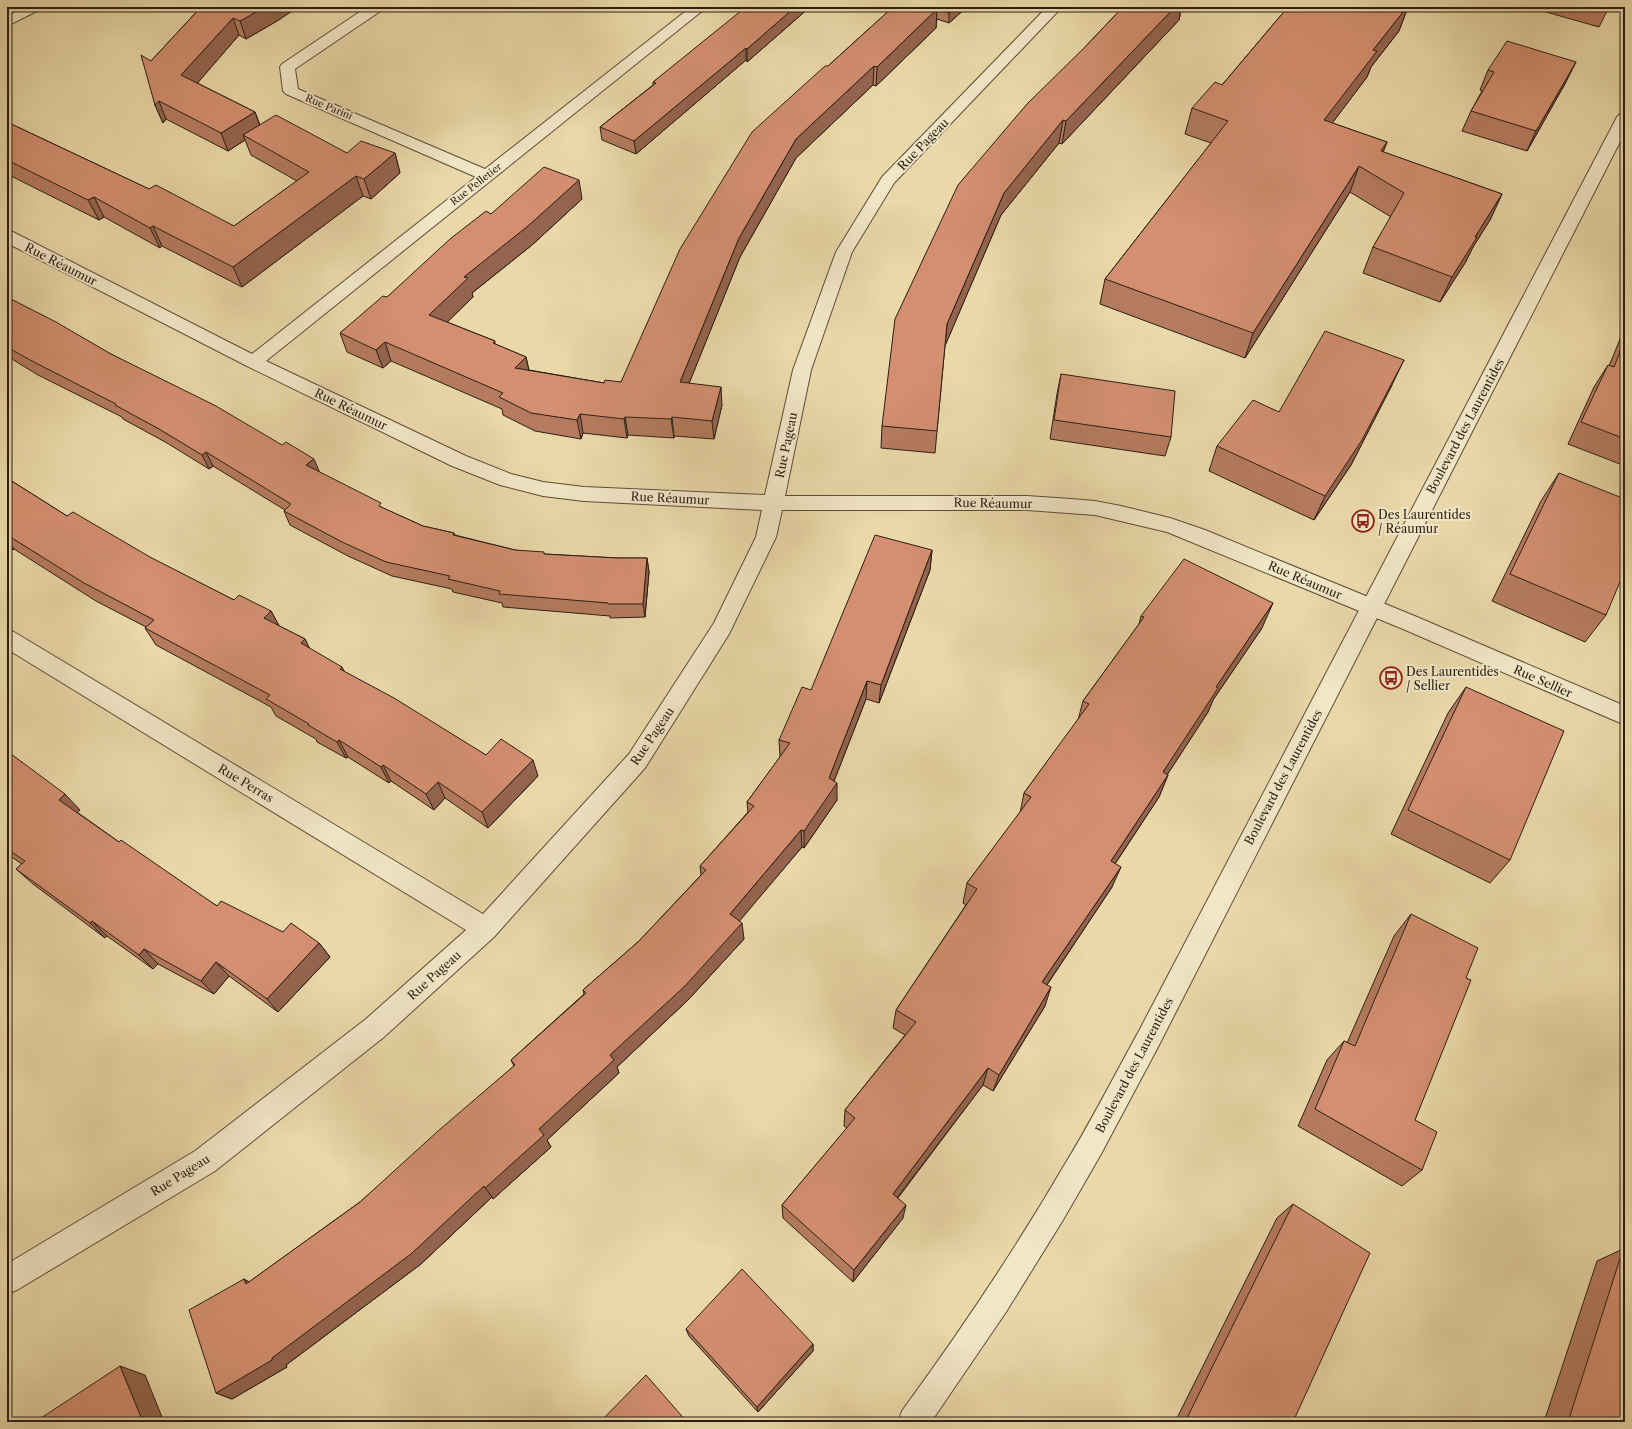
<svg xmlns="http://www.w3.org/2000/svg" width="1632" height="1429" viewBox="0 0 1632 1429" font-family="'Libre Caslon Text',serif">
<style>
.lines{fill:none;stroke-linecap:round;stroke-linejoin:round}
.minor-casing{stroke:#5b4c3a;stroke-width:2}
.tertiary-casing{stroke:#5b4c3a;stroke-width:2}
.minor{fill:#f1e6c6;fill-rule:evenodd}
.tertiary{fill:#f1e6c6;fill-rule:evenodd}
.wall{fill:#b57b60;stroke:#2b1e15}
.shaded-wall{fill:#94644e;stroke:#2b1e15}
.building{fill:#d38f70;stroke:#2b1e15}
.labels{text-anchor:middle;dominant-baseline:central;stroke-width:4;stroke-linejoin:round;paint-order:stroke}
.far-street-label{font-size:10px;fill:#2b1e15;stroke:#f1e6c6}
.street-label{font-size:12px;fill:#2b1e15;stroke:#f1e6c6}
.poi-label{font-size:12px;fill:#2b1e15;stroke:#f1e6c6;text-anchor:start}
</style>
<rect width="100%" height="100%" fill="#ead8a8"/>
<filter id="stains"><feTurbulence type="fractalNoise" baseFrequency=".005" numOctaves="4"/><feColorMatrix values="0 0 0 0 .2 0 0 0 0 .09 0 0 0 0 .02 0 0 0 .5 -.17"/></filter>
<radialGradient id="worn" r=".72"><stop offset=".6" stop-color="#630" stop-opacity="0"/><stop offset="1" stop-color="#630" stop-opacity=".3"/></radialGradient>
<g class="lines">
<g class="minor-casing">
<g id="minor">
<polygon points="24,7 41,7 39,10 7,26 7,16"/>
<polygon points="367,7 384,7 382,10 295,69 298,89 485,169 691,7 707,7 266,361 466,456 511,474 543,482 584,487 765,495 793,370 836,252 882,177 1047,7 1062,7 894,183 852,252 811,370 785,496 1027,496 1071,499 1095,501 1121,506 1170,518 1205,530 1417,617 1625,706 1625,725 1403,629 1167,532 1095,515 1027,510 782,510 776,537 729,634 645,768 494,937 384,1037 215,1171 17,1290 7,1294 7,1264 195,1151 366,1019 466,930 7,649 7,630 14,632 483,914 629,754 714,623 756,537 762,510 584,501 543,496 500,485 452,466 247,366 7,243 7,231 13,232 252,354 476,177 286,94 283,91 280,67 282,64"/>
</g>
</g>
<g class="tertiary-casing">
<path id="tertiary" d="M1625,112V132L1158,1047L1101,1154L1063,1220L1006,1312L931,1422H898L902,1411C959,1333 1013,1253 1062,1169C1090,1124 1114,1076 1140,1029L1617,117L1620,114Z"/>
</g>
<use href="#minor" class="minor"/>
<use href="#tertiary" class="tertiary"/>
</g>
<g class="wall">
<polygon points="201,7 298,7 277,21 246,39 239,35 197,83 255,112 260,125 347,153 395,153 400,173 371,199 363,196 242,287 162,246 160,248 104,217 99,220 7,174 7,122 149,189 234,226 297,181 251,155 245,140 228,151 166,119 163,123 155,105 151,61"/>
<polygon points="752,7 810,7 747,62 746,60 636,154 602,140 600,127 653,85 653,82 747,12"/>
<polygon points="893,7 967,7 949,23 937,19 936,28 876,86 873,85 796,158 740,257 689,383 722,405 714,439 674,436 674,438 628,435 627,438 583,433 581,439 535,431 503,415 502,409 391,361 383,368 347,352 340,333 387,297 491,214 582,199 532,245 472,293 473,297 447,322 495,341 495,344 526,357 529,370 604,383 621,382 828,66"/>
<polygon points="1123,7 1184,7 1181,10 1179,20 1062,144 1059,143 1001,215 945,345 935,453 881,448 882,426 1085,47"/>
<polygon points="1288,7 1408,7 1399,31 1371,67 1367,77 1332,123 1387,142 1383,152 1502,194 1490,220 1473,247 1465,263 1440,302 1363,273 1373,247 1391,217 1350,192 1245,358 1100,304 1105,279 1211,143 1185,134 1192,108 1222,85"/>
<polygon points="1541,7 1609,7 1599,27 1539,10"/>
<polygon points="1488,70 1566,82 1527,151 1462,131 1471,111 1482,91 1480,90"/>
<polygon points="7,297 111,354 383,508 423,526 454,533 455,535 515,550 545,554 617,558 647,558 649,572 645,617 610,618 610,616 503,607 502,603 453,592 452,589 392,576 348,556 290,525 284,511 285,510 213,466 209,469 167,443 123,419 122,417 38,375 7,356"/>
<polygon points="1625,327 1625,466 1568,444 1594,387 1608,365 1609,366"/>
<polygon points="1061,374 1171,437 1165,456 1050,439 1057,394"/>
<polygon points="1392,385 1351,465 1314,520 1209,471 1217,446 1279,412"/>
<polygon points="1559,473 1606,615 1585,642 1492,601 1541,501"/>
<polygon points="7,478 67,516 234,600 271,611 279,626 305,639 309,648 344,672 486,755 538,776 488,828 445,798 434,810 391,781 389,783 348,757 346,758 317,742 316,739 276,716 271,707 156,645 145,628 146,627 96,601 14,549 13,550 7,547"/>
<polygon points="932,550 930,570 879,703 866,699 834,781 837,800 804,848 802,847 739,921 744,939 688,1000 617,1067 619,1073 547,1140 551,1147 493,1199 492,1197 421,1264 286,1365 287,1367 232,1399 216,1393 244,1279 249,1282 360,1202 514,1066 511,1060 584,994 583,990 639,941 701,875 700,866 748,812 747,802 780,757 779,740 811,690"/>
<polygon points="1141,616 1262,628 1213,700 1208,712 1167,775 1168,775 1159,797 1115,864 1112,887 1047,985 1045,1006 993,1091 983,1085 898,1198 903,1218 853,1282 783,1218 782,1205 847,1128 844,1126 845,1110 905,1035 893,1028 896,1010 966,905 963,903 967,883 1020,813 1024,793 1078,720 1083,701 1139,624"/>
<polygon points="1466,687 1510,860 1490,883 1391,834 1448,713"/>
<polygon points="7,751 80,810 77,812 119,842 217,906 283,932 319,943 330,957 278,1012 229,976 214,994 158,964 153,969 107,936 105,938 33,884 16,869 22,864 7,854"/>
<polygon points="1411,914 1466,978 1415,1120 1422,1170 1402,1186 1298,1126 1327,1060 1344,1041 1347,1043 1394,936"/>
<polygon points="1293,1204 1293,1422 1175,1422 1277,1218"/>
<polygon points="1625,1246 1625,1422 1544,1422 1597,1261 1623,1249 1624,1249"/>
<polygon points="686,1329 813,1344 813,1351 758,1412 689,1336"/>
</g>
<g class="shaded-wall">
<polygon points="265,7 298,7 277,21 246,39 240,21"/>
<polygon points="795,7 810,7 747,62 747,49"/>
<polygon points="956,7 967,7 949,23 949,13"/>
<polygon points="1175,7 1184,7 1181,10 1179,20 1062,144 1066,121"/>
<polygon points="1407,7 1408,7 1399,31 1371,67 1367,77 1315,146 1324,120 1373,50"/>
<polygon points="937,9 936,28 876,86 877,67"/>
<polygon points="233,18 239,35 189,93 181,75"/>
<polygon points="746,48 746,60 636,154 634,141"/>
<polygon points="1576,62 1566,82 1527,151 1536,131"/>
<polygon points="874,66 873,85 796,158 740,257 682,401 680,382 739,238 796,139"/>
<polygon points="159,101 166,119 163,123 155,105"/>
<polygon points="255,112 261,129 243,135 245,140 228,151 221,133"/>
<polygon points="1063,120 1059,143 1001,215 945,346 947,324 1004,193"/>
<polygon points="1387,142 1377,168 1381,151"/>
<polygon points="395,153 400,173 371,199 364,179"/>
<polygon points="1359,166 1350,192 1245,358 1253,333"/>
<polygon points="356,176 363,196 242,287 233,267"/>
<polygon points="579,180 582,199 532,245 472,293 473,297 435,334 429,315 464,277"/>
<polygon points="1502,194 1490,220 1473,247 1465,263 1440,302 1452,277 1475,237"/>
<polygon points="94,197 104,217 99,220 88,200"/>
<polygon points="153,226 162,246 160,248 150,228"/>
<polygon points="385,342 391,361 383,368 376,350"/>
<polygon points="526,357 530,376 515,368"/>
<polygon points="1404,360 1392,385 1351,465 1314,520 1325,496"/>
<polygon points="721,387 722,405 714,439 712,421"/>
<polygon points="580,414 583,433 581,439 577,420"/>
<polygon points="625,417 628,435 627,438 624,419"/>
<polygon points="672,417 674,436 674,438 671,419"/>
<polygon points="206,452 213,466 209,469 202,455"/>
<polygon points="314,459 320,473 306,465"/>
<polygon points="7,540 14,549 13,550 7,543"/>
<polygon points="932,550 930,570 879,703 881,685"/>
<polygon points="647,558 649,572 645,617 643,604"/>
<polygon points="1273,603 1262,628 1213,700 1208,712 1154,795 1163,772 1216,687"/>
<polygon points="271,611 281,629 264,618"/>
<polygon points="305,639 314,657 301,643"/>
<polygon points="342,667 351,684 340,669"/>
<polygon points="867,681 866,699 829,794 837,783 837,800 804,848 804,831 829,778"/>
<polygon points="339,740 348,757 346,758 337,742"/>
<polygon points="533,760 538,776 488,828 482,812"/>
<polygon points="383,765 391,781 389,783 381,767"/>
<polygon points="1168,775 1159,797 1103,882 1111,861"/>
<polygon points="438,782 445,798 434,810 426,794"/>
<polygon points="65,794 80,810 74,816 59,800"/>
<polygon points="801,830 802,847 732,930 730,914"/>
<polygon points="1121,867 1112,887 1036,1001 1042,982"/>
<polygon points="92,921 107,936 105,938 90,923"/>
<polygon points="742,923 744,939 688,1000 617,1067 619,1073 547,1140 551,1147 493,1199 485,1188 539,1129 610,1055"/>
<polygon points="319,943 330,957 278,1012 267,999"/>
<polygon points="144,949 158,964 153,969 139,955"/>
<polygon points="216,962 229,976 214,994 201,981"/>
<polygon points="1051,987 1045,1006 993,1091 999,1075"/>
<polygon points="988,1068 983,1085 890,1207 893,1194"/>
<polygon points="484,1186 492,1197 421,1264 286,1365 287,1367 232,1399 216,1393 272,1358"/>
<polygon points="906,1205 903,1218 853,1282 854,1270"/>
<polygon points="244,1279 259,1288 246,1284"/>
<polygon points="813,1344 813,1351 758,1412 757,1407"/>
<polygon points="120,1366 145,1375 164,1422 143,1422"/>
</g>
<g class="building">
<polygon points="201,7 265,7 240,21 233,18 181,75 255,112 221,133 159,101 155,105 141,55 151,61"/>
<polygon points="752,7 795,7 747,49 746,48 634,141 600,127 656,83 653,82 742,10 747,12"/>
<polygon points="893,7 931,7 937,9 877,67 874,66 796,139 739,238 680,382 721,387 712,421 672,417 671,419 625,417 624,419 580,414 577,420 531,413 499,397 503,393 385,342 376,350 340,333 383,296 387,297 450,239 486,211 491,214 544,167 579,180 528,226 464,277 468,278 429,315 495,341 493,343 526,357 515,368 604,383 605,380 621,382 680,249 752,132 825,66 828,66"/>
<polygon points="931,7 956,7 949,13"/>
<polygon points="1123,7 1175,7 1066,121 1063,120 1004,193 947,324 937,431 882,426 895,319 958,185 1027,104 1085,47"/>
<polygon points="1288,7 1407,7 1373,50 1377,51 1324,120 1387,142 1381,151 1502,194 1475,237 1477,237 1452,277 1373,247 1404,193 1359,166 1253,333 1105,279 1228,121 1192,108 1215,82 1222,85"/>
<polygon points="1507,41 1576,62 1536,131 1471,111 1494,72 1488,70"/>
<polygon points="276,115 347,153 361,141 395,153 364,179 356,176 233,267 153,226 150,228 94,197 88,200 7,160 7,122 149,189 156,185 234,226 309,172 243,135"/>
<polygon points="7,297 56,322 111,354 216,406 282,445 286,442 314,459 306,465 381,503 379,506 423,526 454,533 453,535 515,550 544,552 544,554 617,558 647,558 643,604 608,604 608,603 499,594 500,591 448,579 450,576 386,562 342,542 284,511 291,504 206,452 202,455 159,429 115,405 116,404 30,360 7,347"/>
<polygon points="1325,331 1404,360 1362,440 1325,496 1217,446 1253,400 1279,412"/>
<polygon points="1625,339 1625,439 1581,422 1608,365 1614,367"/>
<polygon points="1061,374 1175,391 1171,437 1054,420"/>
<polygon points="1559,473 1625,499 1625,570 1606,615 1510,574"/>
<polygon points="7,478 67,516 73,512 150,557 234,600 239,595 271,611 264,618 305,639 301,643 342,667 340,669 394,698 486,755 501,739 533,760 482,812 438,782 426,794 383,765 381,767 339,740 337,742 308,725 309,724 266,699 270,695 145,628 154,620 84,583 7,535"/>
<polygon points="875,535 932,550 881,685 867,681 829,778 837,783 804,831 801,830 730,914 742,923 685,986 610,1055 614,1060 539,1129 544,1135 485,1188 484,1186 411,1254 272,1358 272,1360 216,1393 189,1310 244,1279 246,1284 360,1202 438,1131 515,1065 511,1060 586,993 583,990 639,941 706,870 700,866 754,806 747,802 790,743 779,740 802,687 811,690"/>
<polygon points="1184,559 1273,603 1216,687 1218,688 1163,772 1168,775 1111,861 1121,867 1042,982 1051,987 999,1075 988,1068 893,1194 906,1205 854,1270 782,1205 855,1118 845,1110 916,1022 896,1010 977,889 967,883 1031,797 1024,793 1089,704 1083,701 1144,617 1141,616"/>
<polygon points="1466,687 1564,731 1510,860 1408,810"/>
<polygon points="7,751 65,794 59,800 119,842 121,840 217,906 221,901 283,932 291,923 319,943 267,999 216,962 201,981 144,949 139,955 92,921 90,923 16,869 25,861 7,849"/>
<polygon points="1411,914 1478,948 1466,978 1471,980 1415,1120 1437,1132 1422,1170 1315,1109 1344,1041 1355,1046"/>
<polygon points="1293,1204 1370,1253 1293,1422 1185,1422"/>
<polygon points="1623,1249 1625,1250 1625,1422 1568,1422"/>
<polygon points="742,1269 813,1344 757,1407 686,1329"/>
<polygon points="120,1366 143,1422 35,1422"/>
<polygon points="646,1375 687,1422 600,1422"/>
</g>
<defs>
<g id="bus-ring" transform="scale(1.15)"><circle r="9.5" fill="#f1e6c6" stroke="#8f2418" stroke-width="1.5"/><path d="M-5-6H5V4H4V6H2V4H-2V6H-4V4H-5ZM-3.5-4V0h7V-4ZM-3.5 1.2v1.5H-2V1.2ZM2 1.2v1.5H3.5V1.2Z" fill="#8f2418"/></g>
</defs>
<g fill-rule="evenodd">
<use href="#bus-ring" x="1363" y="521"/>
<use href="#bus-ring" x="1391" y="678"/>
</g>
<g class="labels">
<g class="far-street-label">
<text transform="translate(329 107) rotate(23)">Rue Parini</text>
<text transform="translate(476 184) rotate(-38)">Rue Pelletier</text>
</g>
<g class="street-label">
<text transform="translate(923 144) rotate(-46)">Rue Pageau</text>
<text transform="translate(61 264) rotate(27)">Rue Réaumur</text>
<text transform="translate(351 409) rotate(26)">Rue Réaumur</text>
<text transform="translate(1465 426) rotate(-62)">Boulevard des Laurentides</text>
<text transform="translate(786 445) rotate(-78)">Rue Pageau</text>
<text transform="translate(670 498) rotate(3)">Rue Réaumur</text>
<text transform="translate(993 503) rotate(1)">Rue Réaumur</text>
<text transform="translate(1305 580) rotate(23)">Rue Réaumur</text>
<text transform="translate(1543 681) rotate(24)">Rue Sellier</text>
<text transform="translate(652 736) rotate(-56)">Rue Pageau</text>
<text transform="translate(1283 777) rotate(-62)">Boulevard des Laurentides</text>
<text transform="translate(246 783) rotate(31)">Rue Perras</text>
<text transform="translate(434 975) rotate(-42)">Rue Pageau</text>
<text transform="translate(1134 1065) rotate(-62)">Boulevard des Laurentides</text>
<text transform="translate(180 1175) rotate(-32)">Rue Pageau</text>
</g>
<g class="poi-label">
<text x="1378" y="514">Des Laurentides<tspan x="1378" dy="14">/ Réaumur</tspan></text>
<text x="1406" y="671">Des Laurentides<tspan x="1406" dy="14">/ Sellier</tspan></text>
</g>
</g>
<rect width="1632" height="1429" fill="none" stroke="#ead8a8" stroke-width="24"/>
<rect x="8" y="8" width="1616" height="1413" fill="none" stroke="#2b1e15" stroke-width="2"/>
<rect x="12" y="12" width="1608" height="1405" fill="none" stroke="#2b1e15"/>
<rect width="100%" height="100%" filter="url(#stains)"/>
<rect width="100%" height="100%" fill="url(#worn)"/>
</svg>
